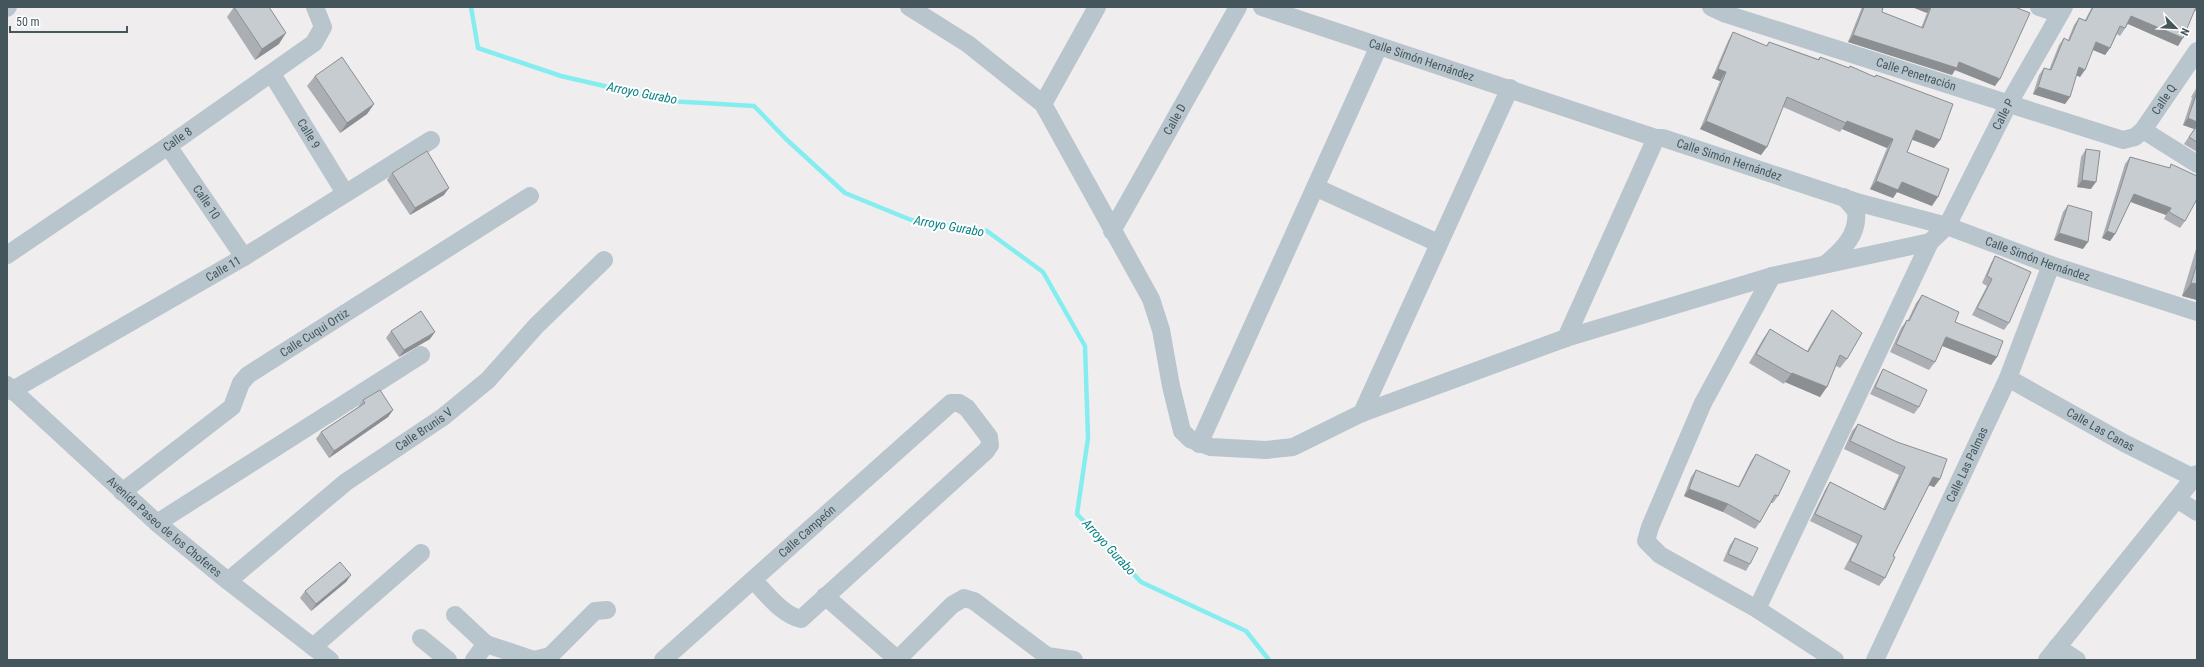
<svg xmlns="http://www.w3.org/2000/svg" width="2204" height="667" viewBox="0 0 2204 667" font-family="'Roboto Condensed',sans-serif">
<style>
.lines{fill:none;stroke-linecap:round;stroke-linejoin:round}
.stream{stroke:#85edef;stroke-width:4.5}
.minor{stroke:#b8c5cc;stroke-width:18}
.wall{fill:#abafb4}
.shaded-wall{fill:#8b8f92}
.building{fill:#c7ccd1;stroke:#8b8f92}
.labels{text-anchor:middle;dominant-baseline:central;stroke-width:4;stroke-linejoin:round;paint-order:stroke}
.street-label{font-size:12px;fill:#45555c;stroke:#fff}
.water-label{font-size:13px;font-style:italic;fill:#098386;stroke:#fff}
</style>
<rect width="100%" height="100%" fill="#f0edee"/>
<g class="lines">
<polyline class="stream" points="471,7 478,48 561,76 669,101 754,106 786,139 845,193 911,220 987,231 1043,272 1085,346 1088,438 1077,514 1141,582 1246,631 1269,660"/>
<g class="minor">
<polyline points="909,7 968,44 1043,104 1151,299 1161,330 1171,386 1182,431 1190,439 1211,447 1266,450 1293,447 1362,413 1566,338 1772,276 1930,242"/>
<path id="s1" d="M1262,7L1656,138H1663L1860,203L1947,226L2051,265L2197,312"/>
<path id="s2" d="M1711,7L1726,14L2123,140L2135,137L2143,130L2197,51"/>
<polyline points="2039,7 2060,14"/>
<polyline points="7,8 8,7"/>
<path id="s3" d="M272,74L345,193"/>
<polyline points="1043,104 1097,7"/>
<polyline points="2143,130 2197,164"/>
<path id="s4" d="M168,146L244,257"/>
<polyline points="1317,188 1438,243"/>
<path id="s5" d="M1112,231L1238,7"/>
<path id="s6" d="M7,255L168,146L314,43L323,27L315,7"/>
<path d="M1826,264C1842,250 1859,235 1856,211L1844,197"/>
<polyline points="1772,276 1703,403 1650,527 1646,541 1660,555 1757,609 1835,660"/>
<polyline points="1566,338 1656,138"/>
<path id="s7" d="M2008,378L2124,443L2194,478"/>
<path id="s8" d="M7,385L157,523L228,581L330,660"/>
<path id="s9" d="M11,391L244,257L431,140"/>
<polyline points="1362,413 1510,88"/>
<polyline points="1199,444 1379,46"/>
<path id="s10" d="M122,492L232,407L241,383L248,375L530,196"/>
<polyline points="2177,499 2197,512"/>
<polyline points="157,523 421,355"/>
<path id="s11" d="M228,581L346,482L443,417L488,380L536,326L604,260"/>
<polyline points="825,596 898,660"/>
<path id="s12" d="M1757,609L1930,242L1947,226L2009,103L2064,7"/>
<polyline points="455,615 486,644"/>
<polyline points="421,638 448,660"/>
<polyline points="313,647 421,553"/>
<polyline points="2057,647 2077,660"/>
<polyline points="474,660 486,644 534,660 550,656 595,611 607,610"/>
<path id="s13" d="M663,660L951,403H959L967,408L989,437L990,445L986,451L801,619C782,615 767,594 754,581"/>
<polyline points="897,660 952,605 964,598 974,601 1047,656 1074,660"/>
<path id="s14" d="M1875,660L2008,378L2051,265"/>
<polyline points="2047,660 2197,474"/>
</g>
</g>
<g class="wall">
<polygon points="234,7 269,7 279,44 255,60 227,17"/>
<polygon points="1862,7 1883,7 1882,12 1921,28 1927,13 1912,7 2015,7 1995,86 1955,70 1952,75 1848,42"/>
<polygon points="2092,7 2197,7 2197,11 2194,10 2178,46 2128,24 2120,36 2117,34 2110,48 2105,55 2093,50 2080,77 2076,75 2070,97 2065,104 2033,94 2039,75 2044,68 2049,70 2059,45 2064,38 2068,40 2074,25 2079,18 2085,20"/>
<polygon points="1733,32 1766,46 1769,42 1818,59 1820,57 1849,68 1850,66 1874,77 1876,75 1940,140 1934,148 1912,139 1907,152 1932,206 1897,192 1893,198 1870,189 1887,148 1842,129 1840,132 1783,107 1761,155 1700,129 1720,81 1712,78 1728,41"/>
<polygon points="315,76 374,104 367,114 340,133 307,86"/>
<polygon points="2197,87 2197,152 2184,144 2194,129 2183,125 2192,98 2191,97"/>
<polygon points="2086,149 2091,189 2077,187 2081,157"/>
<polygon points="2130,157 2169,168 2171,164 2185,221 2180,228 2164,219 2166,215 2130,202 2115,234 2110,241 2102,238 2125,164"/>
<polygon points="392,173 444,195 410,215 387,180"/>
<polygon points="2068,205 2083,249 2054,240 2063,212"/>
<polygon points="2197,247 2197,300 2182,296 2196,249"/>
<polygon points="1995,256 2009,323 2004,330 1972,315 1987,286 1982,283 1991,263"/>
<polygon points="1922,295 1997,357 1991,365 1942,346 1935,362 1929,370 1890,352 1901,328 1907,320 1908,320 1916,303"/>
<polygon points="1832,310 1847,359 1840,368 1836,366 1820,397 1785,382 1784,384 1749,363 1763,339 1770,329 1807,351 1826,319"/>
<polygon points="391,331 430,339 399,357 386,338"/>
<polygon points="1883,369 1919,407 1914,414 1870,394 1879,376"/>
<polygon points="363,400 393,410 388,417 329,458 316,439 321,432 358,407"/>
<polygon points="1858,424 1940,479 1934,487 1929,485 1893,556 1885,578 1879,586 1844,569 1857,544 1810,521 1825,490 1830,482 1883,509 1899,475 1844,449 1852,431"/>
<polygon points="1756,454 1778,496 1773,503 1771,503 1760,522 1755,529 1723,512 1684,496 1691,477 1696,470 1738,487 1751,461"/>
<polygon points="1735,538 1750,564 1746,571 1723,561 1730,545"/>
<polygon points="351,575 346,582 311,611 300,598 305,591"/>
</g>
<g class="shaded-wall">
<polygon points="1912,7 1931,7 1927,13"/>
<polygon points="2194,7 2197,7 2197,11 2193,9"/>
<polygon points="2131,16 2183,38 2178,46 2126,23"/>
<polygon points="286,33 279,44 255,60 262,49"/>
<polygon points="1853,35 1959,62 2000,79 1995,86 1955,70 1952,75 1848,42"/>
<polygon points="2096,42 2110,48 2105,55 2091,49"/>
<polygon points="2079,67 2085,70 2080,77 2074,74"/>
<polygon points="1718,69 1726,72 1720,81 1712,78"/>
<polygon points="2038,87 2070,97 2065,104 2033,94"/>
<polygon points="374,104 367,114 340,133 347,123"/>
<polygon points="2188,118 2197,122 2197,126 2194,129 2183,125"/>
<polygon points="1706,121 1767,147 1761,155 1700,129"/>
<polygon points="1847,121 1893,139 1887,148 1842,129"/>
<polygon points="1916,130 1940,140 1934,148 1910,139"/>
<polygon points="2082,180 2096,182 2091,189 2077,187"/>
<polygon points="1876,181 1902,182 1938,197 1932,206 1897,192 1893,198 1870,189"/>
<polygon points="449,188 444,195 410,215 415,208"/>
<polygon points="2134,194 2171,208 2166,215 2129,201"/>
<polygon points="2107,231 2115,234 2110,241 2102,238"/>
<polygon points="2059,233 2088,242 2083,249 2054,240"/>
<polygon points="2191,283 2197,284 2197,300 2182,296"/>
<polygon points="435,332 430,339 399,357 404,350"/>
<polygon points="1946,337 1997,357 1991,365 1940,345"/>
<polygon points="1792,373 1827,387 1820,397 1785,382"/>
<polygon points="393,410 388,417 329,458 334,451"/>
<polygon points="1933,477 1940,479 1934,487 1928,485"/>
<polygon points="1689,489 1728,504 1723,512 1684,496"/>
<polygon points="351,575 346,582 311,611 316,604"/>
</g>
<g class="building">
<polygon points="234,7 269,7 286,33 262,49"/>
<polygon points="1864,7 1883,7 1882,12 1923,28 1931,7 2015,7 2030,13 2000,79 1959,62 1957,68 1853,35"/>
<polygon points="2093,7 2196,7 2183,38 2131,16 2125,28 2120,26 2110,48 2096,42 2085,70 2079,67 2070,97 2038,87 2044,68 2051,70 2064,38 2069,41 2079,18 2086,21"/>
<polygon points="1733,32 1767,46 1769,42 1819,60 1820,57 1849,68 1850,66 1875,77 1876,75 1953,104 1940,140 1916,130 1907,152 1949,169 1938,197 1902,182 1898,190 1876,181 1893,139 1847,121 1846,123 1787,97 1767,147 1706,121 1726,72 1718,69"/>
<polygon points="342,57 374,104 347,123 315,76"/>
<polygon points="2197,92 2197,122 2188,118"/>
<polygon points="2197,126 2197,142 2189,137"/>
<polygon points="2086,149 2100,151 2096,182 2082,180"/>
<polygon points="427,151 449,188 415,208 392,173"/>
<polygon points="2130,157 2170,168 2171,164 2197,176 2197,199 2185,221 2169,212 2171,208 2134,194 2115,234 2107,231"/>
<polygon points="2068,205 2092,212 2088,242 2059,233"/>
<polygon points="1995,256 2031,272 2009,323 1977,308 1992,279 1987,276"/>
<polygon points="2197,263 2197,284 2191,283"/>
<polygon points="1922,295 1959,312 1955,322 2003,341 1997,357 1946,337 1935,362 1896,344 1907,320 1909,321"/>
<polygon points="1832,310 1862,333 1847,359 1840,355 1827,387 1792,373 1791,374 1756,354 1770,329 1808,352"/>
<polygon points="421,311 435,332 404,350 391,331"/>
<polygon points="1883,369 1927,390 1919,407 1875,387"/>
<polygon points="380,390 393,410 334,451 321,432 365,403 363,400"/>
<polygon points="1858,424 1897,442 1947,459 1940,479 1933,477 1893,556 1895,557 1885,578 1850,561 1862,536 1815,514 1830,482 1885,510 1905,467 1850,441"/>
<polygon points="1756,454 1790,471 1778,496 1775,495 1760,522 1728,504 1689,489 1696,470 1739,487"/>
<polygon points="1735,538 1758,548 1750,564 1728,554"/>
<polygon points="340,562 351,575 316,604 305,591"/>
</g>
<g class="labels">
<g class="street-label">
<text stroke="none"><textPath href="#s1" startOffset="168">Calle Simón Hernández</textPath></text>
<text stroke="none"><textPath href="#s2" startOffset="216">Calle Penetración</textPath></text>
<text stroke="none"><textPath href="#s2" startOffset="493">Calle Q</textPath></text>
<text stroke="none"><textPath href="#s12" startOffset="554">Calle P</textPath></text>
<text stroke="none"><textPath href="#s5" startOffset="128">Calle D</textPath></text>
<text stroke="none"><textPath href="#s3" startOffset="70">Calle 9</textPath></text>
<text stroke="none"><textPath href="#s6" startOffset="206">Calle 8</textPath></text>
<text stroke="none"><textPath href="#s1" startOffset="492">Calle Simón Hernández</textPath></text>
<text stroke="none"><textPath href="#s4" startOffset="68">Calle 10</textPath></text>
<text stroke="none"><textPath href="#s1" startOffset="816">Calle Simón Hernández</textPath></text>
<text stroke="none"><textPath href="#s9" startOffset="245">Calle 11</textPath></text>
<text stroke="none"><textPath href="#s10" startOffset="254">Calle Cuqui Ortiz</textPath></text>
<text stroke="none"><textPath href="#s11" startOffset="248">Calle Brunis V</textPath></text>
<text stroke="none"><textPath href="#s7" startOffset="106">Calle Las Canas</textPath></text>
<text stroke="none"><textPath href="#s14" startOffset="216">Calle Las Palmas</textPath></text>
<text stroke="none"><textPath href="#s8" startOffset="212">Avenida Paseo de los Choferes</textPath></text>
<text stroke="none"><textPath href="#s13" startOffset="193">Calle Campeón</textPath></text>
</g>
<g class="water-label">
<text transform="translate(642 93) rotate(11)">Arroyo Gurabo</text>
<text transform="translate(949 226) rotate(10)">Arroyo Gurabo</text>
<text transform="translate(1109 547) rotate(47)">Arroyo Gurabo</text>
</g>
</g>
<rect width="2204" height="667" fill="none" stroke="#45555c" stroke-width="16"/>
<g transform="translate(2176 28) rotate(114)" stroke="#ffffff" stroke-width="3" paint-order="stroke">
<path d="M0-3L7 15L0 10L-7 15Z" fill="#45555c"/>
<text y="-6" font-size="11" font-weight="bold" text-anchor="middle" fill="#45555c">N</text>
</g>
<path d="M10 26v6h117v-6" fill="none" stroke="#45555c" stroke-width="2"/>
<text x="16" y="26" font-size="12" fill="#45555c" stroke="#ffffff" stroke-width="3" paint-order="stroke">50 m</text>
</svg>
